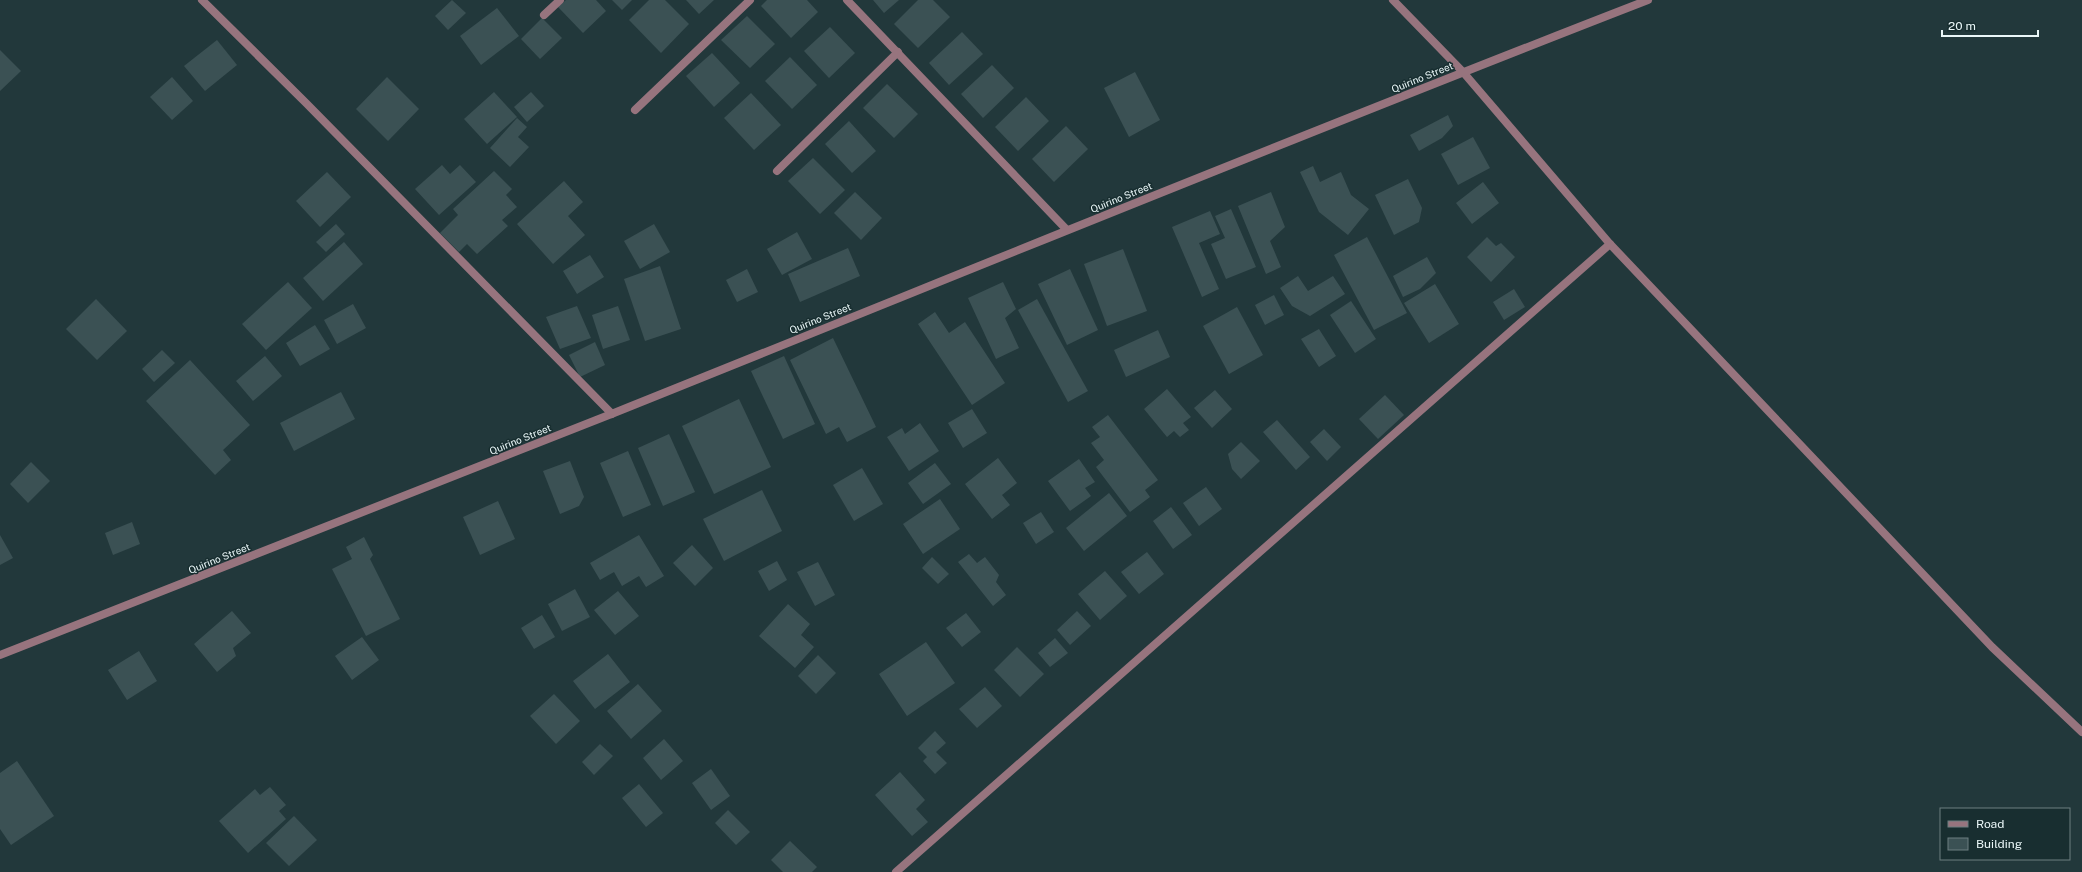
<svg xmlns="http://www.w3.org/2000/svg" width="2082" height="872" viewBox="0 0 2082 872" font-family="'Public Sans',sans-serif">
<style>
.building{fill:#3b5154}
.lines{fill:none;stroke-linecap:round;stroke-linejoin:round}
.minor{stroke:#97747e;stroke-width:8}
.tertiary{stroke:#97747e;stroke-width:8}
.labels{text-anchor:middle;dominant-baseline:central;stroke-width:3;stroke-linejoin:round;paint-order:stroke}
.street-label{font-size:10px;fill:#eaf7f8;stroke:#182e30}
</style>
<rect width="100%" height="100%" fill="#22383b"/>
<g class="building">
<polygon points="452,0 466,13 448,30 435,16"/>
<polygon points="566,0 596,0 606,11 583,33 558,7"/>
<polygon points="612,0 632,0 622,10"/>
<polygon points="649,0 665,0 689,24 661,53 629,20"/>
<polygon points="686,0 714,0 699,14"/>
<polygon points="767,0 807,0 818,12 791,38 761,6"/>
<polygon points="873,0 899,0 884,13"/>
<polygon points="918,0 933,0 950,17 918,48 894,24"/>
<polygon points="497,8 519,36 481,65 460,36"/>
<polygon points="747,16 775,44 750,68 721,40"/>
<polygon points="542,18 562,38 540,59 521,39"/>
<polygon points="830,27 855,53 829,78 804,51"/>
<polygon points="962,32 983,54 949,85 929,63"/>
<polygon points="217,40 237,65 205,91 184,66"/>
<polygon points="0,50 21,71 0,91"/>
<polygon points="712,53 740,83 714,107 686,76"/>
<polygon points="790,57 817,85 792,109 765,81"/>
<polygon points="992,65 1014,88 983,118 961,94"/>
<polygon points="1135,72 1160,120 1129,137 1104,88"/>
<polygon points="172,77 193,101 172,120 150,97"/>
<polygon points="387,77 419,109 388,141 356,109"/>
<polygon points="887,84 918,114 894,138 863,108"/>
<polygon points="494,92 517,117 487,144 464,119"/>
<polygon points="531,92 544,106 527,122 514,107"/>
<polygon points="751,93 781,125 754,150 724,118"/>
<polygon points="1026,97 1049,121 1018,151 995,127"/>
<polygon points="1448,115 1453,126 1442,138 1419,151 1410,135"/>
<polygon points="517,118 527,127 518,137 529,147 510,167 490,148"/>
<polygon points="849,121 876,151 852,173 825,144"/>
<polygon points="1066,126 1088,149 1054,182 1032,159"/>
<polygon points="1473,137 1490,168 1458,185 1441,154"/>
<polygon points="813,158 845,190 820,214 788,181"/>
<polygon points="442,165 450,174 460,165 476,182 439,215 415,189"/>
<polygon points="1313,166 1320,182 1341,172 1351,195 1369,209 1348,235 1319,212 1300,172"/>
<polygon points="494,171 512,189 506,195 517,207 502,220 508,226 477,254 467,244 459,252 440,233 458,215 453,209"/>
<polygon points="327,172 351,197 320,227 296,201"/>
<polygon points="1408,179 1422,208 1419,222 1394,235 1375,195"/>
<polygon points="564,181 583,202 568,216 585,235 553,264 517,224"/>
<polygon points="1483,182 1499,203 1472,224 1456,203"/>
<polygon points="855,192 882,218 861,240 834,213"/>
<polygon points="1271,192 1285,227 1270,241 1281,267 1266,274 1238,206"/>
<polygon points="1231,209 1256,267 1226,279 1211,244 1225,238 1215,216"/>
<polygon points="1210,211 1220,234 1199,243 1219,289 1202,297 1172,227"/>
<polygon points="336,224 345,234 326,252 316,242"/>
<polygon points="654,224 670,252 640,269 624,241"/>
<polygon points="797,232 812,259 782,275 767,249"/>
<polygon points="1367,237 1407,313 1374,330 1334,255"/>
<polygon points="1487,237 1496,246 1501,243 1515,257 1491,282 1467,257"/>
<polygon points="344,242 363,264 323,301 303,278"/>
<polygon points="848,248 860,276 800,302 788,274"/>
<polygon points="1123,249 1147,311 1107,326 1084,264"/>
<polygon points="590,255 604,277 577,294 563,271"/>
<polygon points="1427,257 1436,273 1420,289 1403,297 1393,276"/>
<polygon points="660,266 681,329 645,341 624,279"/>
<polygon points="747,269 758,292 737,302 726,280"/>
<polygon points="1070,269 1098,330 1067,345 1038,284"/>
<polygon points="1298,276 1308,291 1333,276 1345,294 1310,316 1292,306 1280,288"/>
<polygon points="288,282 312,308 266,350 242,324"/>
<polygon points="1003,282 1016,309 1005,318 1019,348 996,359 968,298"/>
<polygon points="1435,284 1459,324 1429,343 1404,303"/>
<polygon points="1514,289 1525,307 1504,320 1493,302"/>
<polygon points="1274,295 1284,315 1265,325 1255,305"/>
<polygon points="96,299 127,331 97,360 66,329"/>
<polygon points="1037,299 1088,391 1068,402 1018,310"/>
<polygon points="1351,301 1376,339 1355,353 1330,315"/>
<polygon points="353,304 366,328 337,344 324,320"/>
<polygon points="577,306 591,338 560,349 546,317"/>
<polygon points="618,306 630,340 603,349 592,315"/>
<polygon points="1237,307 1263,355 1229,374 1203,326"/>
<polygon points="935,312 949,333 965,322 1005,383 972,405 918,324"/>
<polygon points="315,325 330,349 300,366 286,343"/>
<polygon points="1319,329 1336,356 1319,367 1301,339"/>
<polygon points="1158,330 1170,357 1126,377 1114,350"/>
<polygon points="833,338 876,427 847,442 839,427 826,434 790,360"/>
<polygon points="595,342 605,365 580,377 569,355"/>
<polygon points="162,350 175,363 154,382 142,369"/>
<polygon points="265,356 282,376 253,401 236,381"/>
<polygon points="784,356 815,424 783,439 751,371"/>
<polygon points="190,360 250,425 223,450 231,460 215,475 146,401"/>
<polygon points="1167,389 1191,417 1183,423 1189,430 1180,437 1174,431 1167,437 1144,409"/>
<polygon points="1215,390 1232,409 1212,428 1194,408"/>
<polygon points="341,392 355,419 294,451 280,423"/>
<polygon points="1385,395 1404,415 1378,439 1359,419"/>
<polygon points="739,399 771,467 714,494 682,426"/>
<polygon points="972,409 987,433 963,448 948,423"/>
<polygon points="1108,415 1158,480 1145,490 1150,497 1130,512 1096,467 1104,460 1091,443 1100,437 1092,427"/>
<polygon points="1277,420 1310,457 1296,470 1263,432"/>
<polygon points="920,423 939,451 909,471 887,437 902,428 905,434"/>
<polygon points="1324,429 1341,447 1327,461 1310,442"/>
<polygon points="669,434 695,492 663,506 638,448"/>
<polygon points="1241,442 1260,461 1241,479 1232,469 1228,454"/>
<polygon points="628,451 651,505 623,517 600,463"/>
<polygon points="998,458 1017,483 1002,495 1010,505 992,519 965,484"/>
<polygon points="1079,459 1095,482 1085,488 1091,496 1070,511 1048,481"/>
<polygon points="570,461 584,497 579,506 560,514 543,471"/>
<polygon points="31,462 50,481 28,503 10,484"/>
<polygon points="935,463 951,484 923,504 908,483"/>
<polygon points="862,468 883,504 854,521 833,485"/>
<polygon points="1206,487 1222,509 1199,526 1183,503"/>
<polygon points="762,490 782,531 724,561 703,519"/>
<polygon points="1109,493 1127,516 1084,551 1066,528"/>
<polygon points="940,499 960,529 923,554 903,524"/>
<polygon points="498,501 515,539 480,555 463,517"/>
<polygon points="1171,507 1192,535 1173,549 1153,521"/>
<polygon points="1041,512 1054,532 1036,544 1023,523"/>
<polygon points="132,522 140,544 113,555 105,533"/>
<polygon points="0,535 13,558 0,565"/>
<polygon points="639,535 664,576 646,587 639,576 622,586 614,572 600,580 590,563"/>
<polygon points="364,537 373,555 370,559 400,619 366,636 332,569 352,559 346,547"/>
<polygon points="692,545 713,568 695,586 673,563"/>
<polygon points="1147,552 1164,574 1139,594 1121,572"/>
<polygon points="969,554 977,563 985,557 999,575 996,582 1006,595 993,606 958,562"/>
<polygon points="932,557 949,574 938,584 922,568"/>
<polygon points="777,561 787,580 769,591 758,571"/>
<polygon points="818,562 835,595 815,606 797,572"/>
<polygon points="1105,571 1127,596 1100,620 1078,594"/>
<polygon points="575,589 590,617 562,631 548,604"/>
<polygon points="618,591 639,616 615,635 594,610"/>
<polygon points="788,604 810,624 801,635 814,647 795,668 759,636"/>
<polygon points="232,611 251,633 233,648 236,656 217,672 194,644"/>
<polygon points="1077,611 1091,626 1070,645 1057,630"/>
<polygon points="966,613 981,632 962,647 946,628"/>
<polygon points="542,615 555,637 534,649 521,628"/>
<polygon points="362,637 379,660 352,680 335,656"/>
<polygon points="1055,638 1068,653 1050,667 1038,653"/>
<polygon points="926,642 955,683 907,716 879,674"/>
<polygon points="1017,647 1044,674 1020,697 994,670"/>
<polygon points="139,651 157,681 127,700 108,670"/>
<polygon points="608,654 630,682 595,709 573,681"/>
<polygon points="818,655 836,673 816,694 798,676"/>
<polygon points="638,684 662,711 631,739 607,711"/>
<polygon points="985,687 1002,706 977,728 959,709"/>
<polygon points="554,694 580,721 556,744 530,716"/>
<polygon points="935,731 946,743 936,752 947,763 935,774 923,761 927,757 918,748"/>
<polygon points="664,739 683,761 661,780 643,758"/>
<polygon points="600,744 613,756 594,775 582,762"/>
<polygon points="17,761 54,816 11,845 0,829 0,773"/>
<polygon points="711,769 730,796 711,810 692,783"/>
<polygon points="900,772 925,800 916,809 928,822 912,836 875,795"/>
<polygon points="639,784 663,813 646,827 622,798"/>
<polygon points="270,787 286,805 279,811 286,819 248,853 219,821 255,789 260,795"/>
<polygon points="728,810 750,832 736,845 715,823"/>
<polygon points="294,816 317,840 289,866 266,843"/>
<polygon points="790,841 817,867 812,872 783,872 771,860"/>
</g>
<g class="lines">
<g class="minor">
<polyline points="202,0 306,103 612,414"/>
<polyline points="847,0 1066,229"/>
<polyline points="1393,0 1463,72 1610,244 1992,647 2082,732"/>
<polyline points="544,15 560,0"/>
<polyline points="635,110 750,0"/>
<polyline points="777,171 898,52"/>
<polyline points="896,872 1610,244"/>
</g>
<path class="tertiary" d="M0,655C205,575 410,495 614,413C958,275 1302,134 1648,0"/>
</g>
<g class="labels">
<g class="street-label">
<text transform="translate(1422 77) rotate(-22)">Quirino Street</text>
<text transform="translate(1121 197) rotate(-22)">Quirino Street</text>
<text transform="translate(820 318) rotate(-22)">Quirino Street</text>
<text transform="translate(520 439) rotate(-22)">Quirino Street</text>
<text transform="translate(219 558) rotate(-22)">Quirino Street</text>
</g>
</g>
<rect x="1940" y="808" width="130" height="52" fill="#182e30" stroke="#6c7e80"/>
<rect x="1948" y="821" width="20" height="6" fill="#97747e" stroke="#6c7e80"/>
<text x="1976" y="828" font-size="12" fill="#eaf7f8">Road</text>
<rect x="1948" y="838" width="20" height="12" fill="#3b5154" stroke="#6c7e80"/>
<text x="1976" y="848" font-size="12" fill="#eaf7f8">Building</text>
<path d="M1942 30v6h96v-6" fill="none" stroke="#eaf7f8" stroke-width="2"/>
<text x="1948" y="30" font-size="12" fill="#eaf7f8" stroke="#182e30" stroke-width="3" paint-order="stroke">20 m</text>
</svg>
